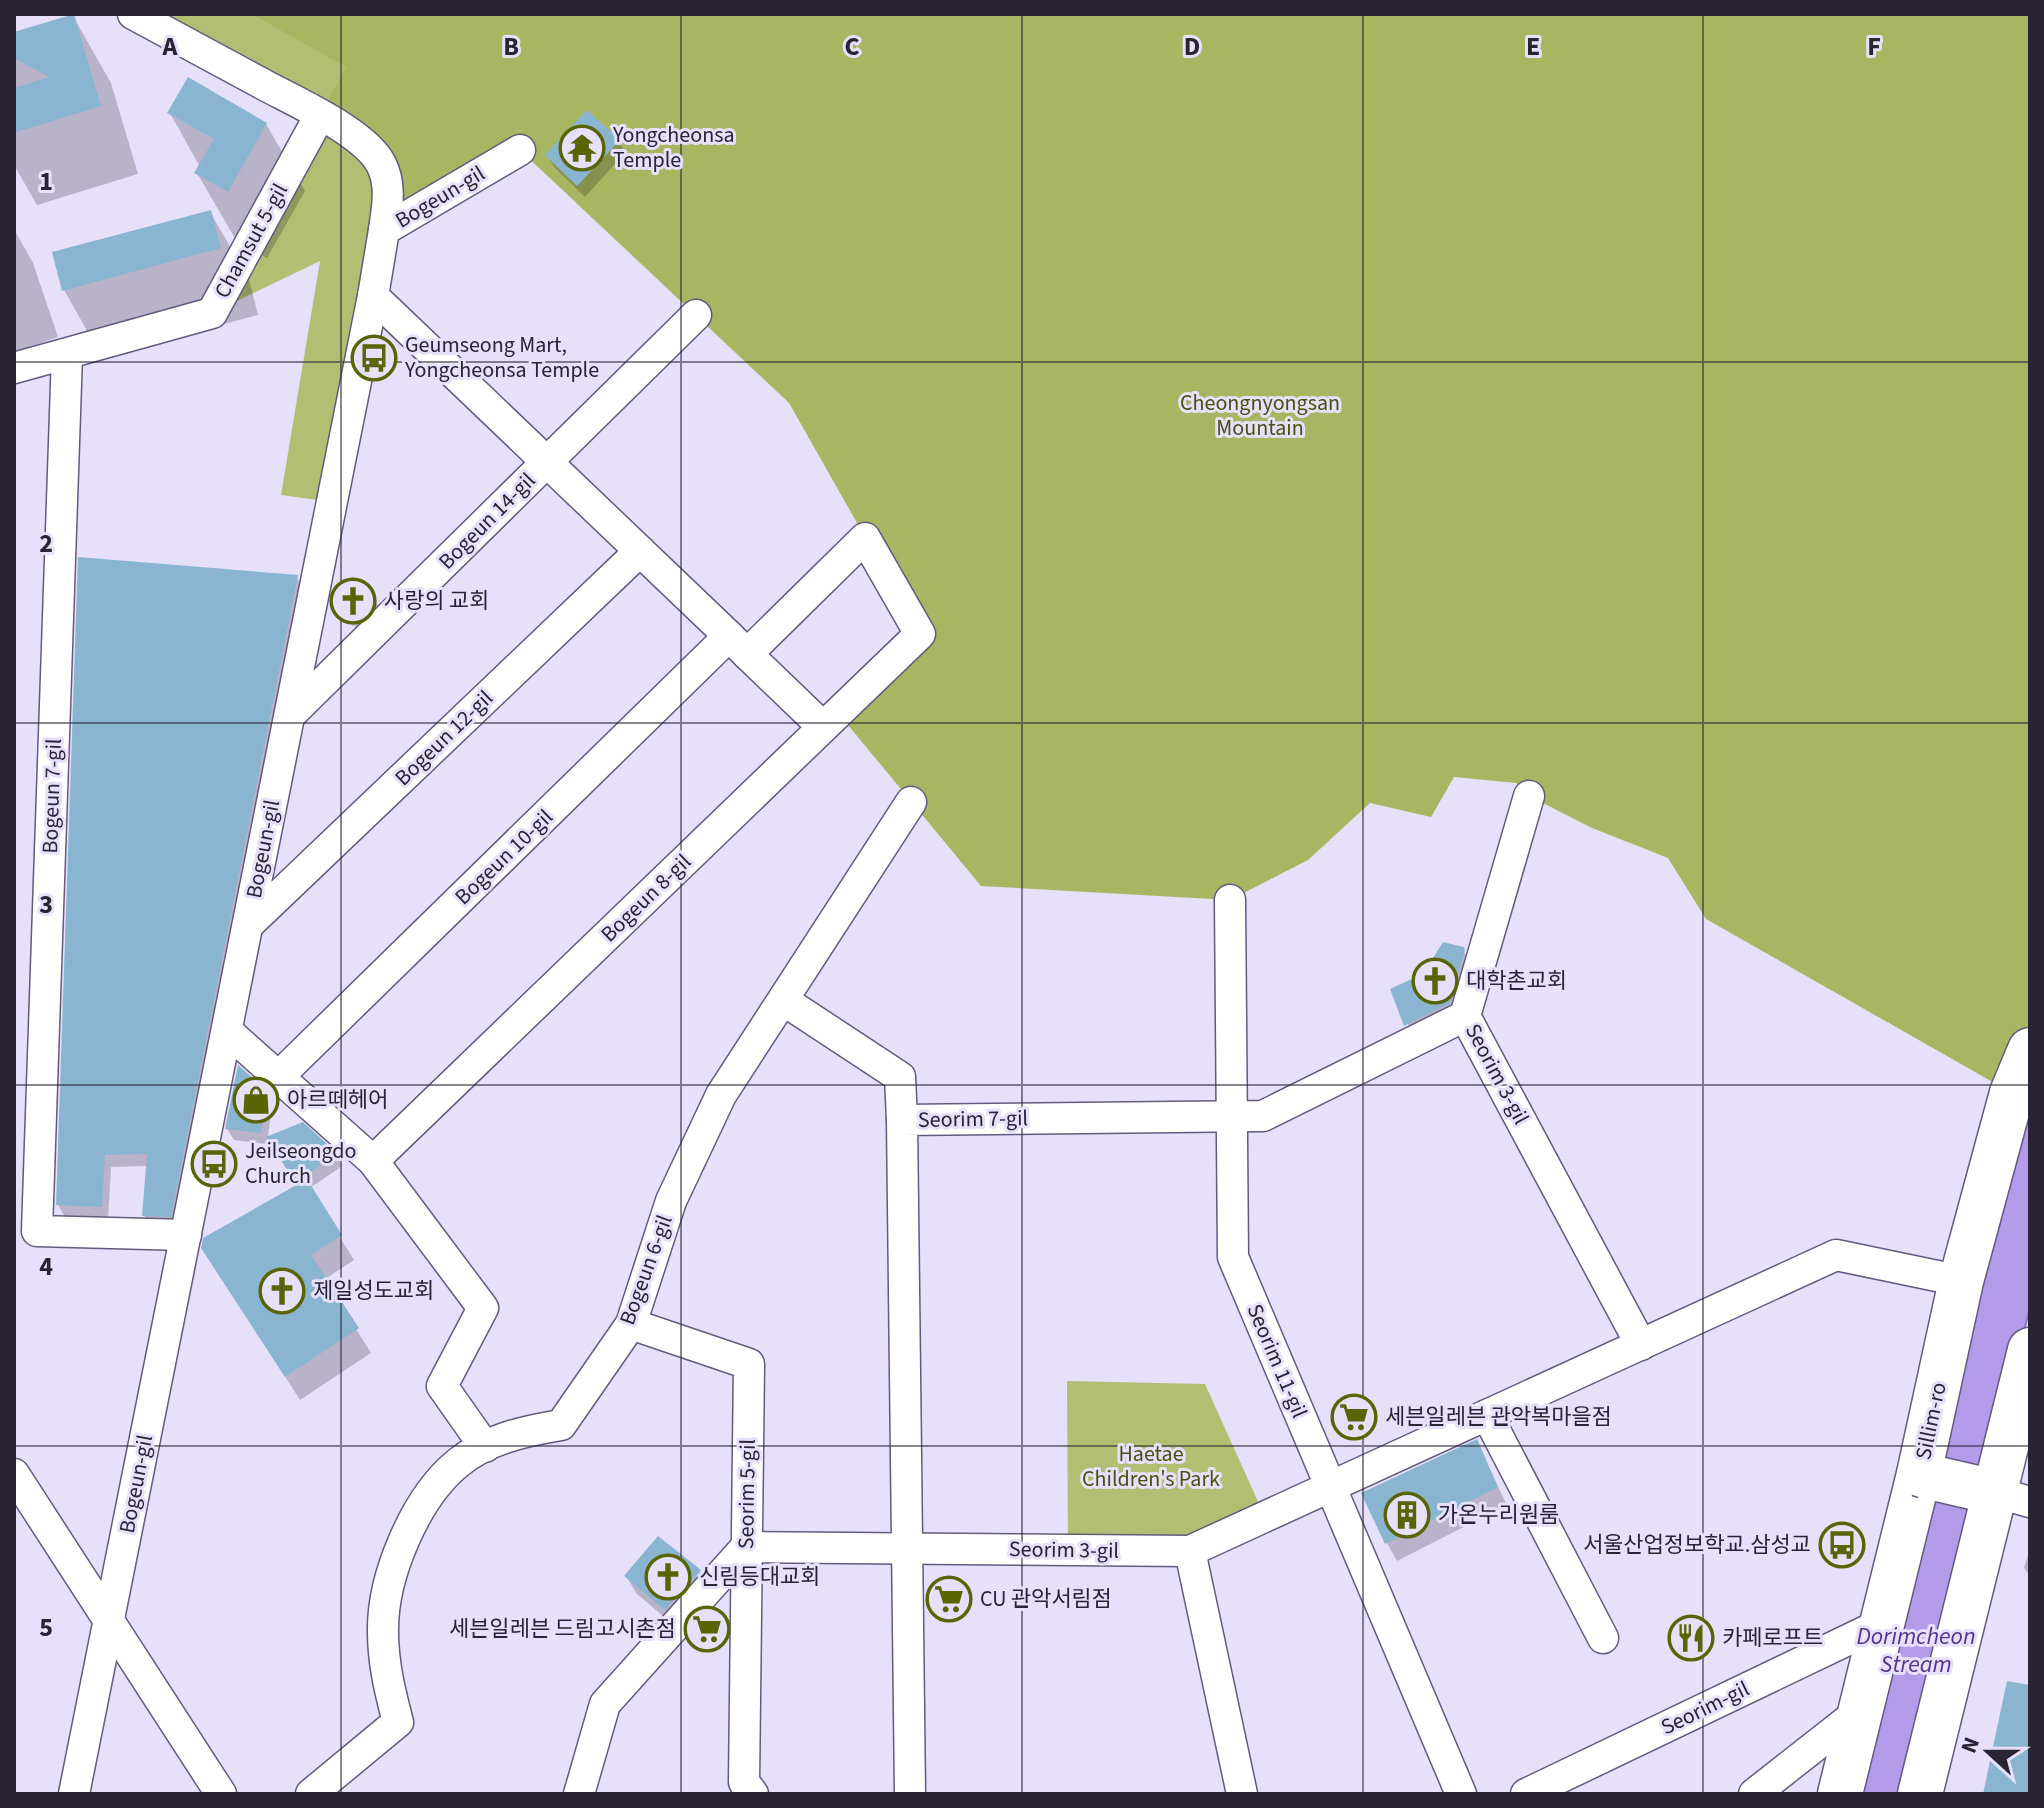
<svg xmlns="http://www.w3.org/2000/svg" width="2044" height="1808" viewBox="0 0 2044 1808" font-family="'Source Sans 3','Noto Sans KR',sans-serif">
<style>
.green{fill:#b2bf73}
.forest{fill:#a8b661}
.water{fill:#b29ce9;stroke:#8978b3;stroke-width:2}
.shadow{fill:#0003}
.building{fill:#8ab5d1}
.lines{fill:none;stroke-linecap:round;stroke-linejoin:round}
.street-casing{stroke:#64597f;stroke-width:33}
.secondary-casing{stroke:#64597f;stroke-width:47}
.street{stroke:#fff;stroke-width:30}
.secondary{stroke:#fff;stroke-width:44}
.secondary-bridge-casing{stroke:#64597f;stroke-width:47;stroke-linecap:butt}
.secondary-bridge{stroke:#fff;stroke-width:44}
.grid{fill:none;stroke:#282434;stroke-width:2;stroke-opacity:0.55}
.labels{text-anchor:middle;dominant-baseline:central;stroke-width:6;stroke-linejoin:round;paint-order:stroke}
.poi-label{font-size:22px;fill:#282434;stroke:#e7e0fb;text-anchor:start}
.street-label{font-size:22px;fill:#282434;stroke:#e7e0fb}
.park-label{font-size:22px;fill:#485011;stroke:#e7e0fb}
.water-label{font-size:24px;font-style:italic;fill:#54338c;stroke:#e7e0fb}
.grid-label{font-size:26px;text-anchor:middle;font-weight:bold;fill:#282434;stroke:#e7e0fb;stroke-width:6;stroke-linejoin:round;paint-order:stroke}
</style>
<rect width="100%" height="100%" fill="#e7e0fb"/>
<g class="green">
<polygon points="162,14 250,14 347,67 380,162 332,502 281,495 320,261 212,313 320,115"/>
<polygon points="1067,1381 1205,1384 1265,1517 1190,1551 1068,1550"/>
</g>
<polygon class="forest" points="250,14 2030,14 2030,1050 2012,1093 1706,919 1668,858 1592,828 1529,796 1516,783 1454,777 1431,817 1370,803 1308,860 1230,900 981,886 838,713 920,634 789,403 520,150 384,230 387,180 320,115 346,67"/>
<polygon class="water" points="2030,1076 2030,1307 1910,1794 1849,1794"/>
<g class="shadow">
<polygon points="73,16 111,83 138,174 37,205 14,165 14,31 18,33"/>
<polygon points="587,112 619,142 625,153 585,197 554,167 547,155"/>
<polygon points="170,113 266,124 305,191 267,258 236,240 197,173 200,167"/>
<polygon points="210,212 249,279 258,315 102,357 64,290"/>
<polygon points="14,229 33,263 58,337 14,352"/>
<polygon points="296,577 304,589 177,1229 151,1228 144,1215 148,1166 111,1167 108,1219 65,1217 58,1205"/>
<polygon points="376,602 382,614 361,632 339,610 337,612 332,603"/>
<polygon points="1462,949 1475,970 1460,1022 1417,1043 1392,990 1424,975"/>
<polygon points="265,1092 272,1104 267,1144 234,1140 227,1129"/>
<polygon points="275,1149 336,1155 342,1166 310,1188 354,1260 325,1279 371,1353 300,1400 218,1272 299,1186"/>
<polygon points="1476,1442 1507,1505 1397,1561 1387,1543"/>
<polygon points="2030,1548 2030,1577 2024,1568"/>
<polygon points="699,1572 710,1590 676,1627 637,1594 626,1576"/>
</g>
<g class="building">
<polygon points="74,14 101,106 14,133 14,88 49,77 14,58 14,32"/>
<polygon points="188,77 267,123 228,192 194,173 214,139 167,113"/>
<polygon points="587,110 620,140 577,186 545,155"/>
<polygon points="211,210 221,248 62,291 52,252"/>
<polygon points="78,557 298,575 171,1217 142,1216 147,1154 105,1155 102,1207 56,1205"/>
<polygon points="353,577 377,601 353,626 330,604 331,600"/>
<polygon points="1443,942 1464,947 1465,950 1450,1003 1404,1026 1390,989 1423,974"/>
<polygon points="238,1065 266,1090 261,1133 225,1129"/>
<polygon points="303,1122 338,1154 295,1182 266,1137"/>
<polygon points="307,1179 342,1235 311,1255 359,1328 285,1377 201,1248 203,1238"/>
<polygon points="1477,1439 1498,1487 1385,1544 1361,1493"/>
<polygon points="658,1536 701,1570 665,1610 624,1576"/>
<polygon points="2007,1681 2030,1685 2030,1794 1983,1794"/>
</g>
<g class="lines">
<g class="street-casing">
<g id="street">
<path d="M133,14C175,37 217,59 259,82C291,100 364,131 381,164C392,185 387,208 384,230"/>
<polyline points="373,296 729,636"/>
<polyline points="67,355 37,1231 186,1235"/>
<polyline points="14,368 212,313 320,115"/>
<polyline points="747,654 823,727"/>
<polyline points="290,715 696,315"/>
<polyline points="1230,900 1233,1257 1461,1794"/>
<polyline points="248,925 640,551"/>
<polyline points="783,1000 900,1077 902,1120"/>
<polyline points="1465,1016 1641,1345"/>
<polyline points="227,1031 373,1161 920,634 865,538 747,654 729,636 278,1077"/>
<polyline points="373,1161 483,1308 442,1386 485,1447"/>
<polyline points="631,1324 749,1364 744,1782 753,1794"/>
<polyline points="1487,1415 1603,1638"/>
<polyline points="14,1474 221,1794"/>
<polyline points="1994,1492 2030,1502"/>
<polyline points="1190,1551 1242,1794"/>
<polyline points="74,1794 373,296 384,230 520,150"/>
<path d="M311,1794L398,1722C390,1692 383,1663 383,1632C382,1577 415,1498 458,1463C487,1439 525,1431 561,1425L631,1324L671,1201L721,1095L911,802"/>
<polyline points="579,1794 605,1704 746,1547 1190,1551 1836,1255 1961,1281"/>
<polyline points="910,1794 902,1120 1263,1116 1465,1016 1529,796"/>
<polyline points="1526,1794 1883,1623"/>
<polyline points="1754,1794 1861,1710"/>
</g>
</g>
<g class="secondary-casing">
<g id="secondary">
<polyline points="1925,1476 1994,1492"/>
<polyline points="1840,1794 1919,1474 1961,1281 2012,1093 2030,1050"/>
<polyline points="1920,1794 2030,1350"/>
</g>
</g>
<use href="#street" class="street"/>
<use href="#secondary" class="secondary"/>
<g class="secondary-bridge-casing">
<polyline id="secondary-bridge" points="1919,1474 1925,1476"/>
</g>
<use href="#secondary-bridge" class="secondary-bridge"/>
</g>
<path class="grid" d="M341,14V1794M681,14V1794M1022,14V1794M1363,14V1794M1703,14V1794M14,362H2030M14,723H2030M14,1085H2030M14,1446H2030"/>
<defs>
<g id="temple-ring" transform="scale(2.3)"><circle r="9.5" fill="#e7e0fb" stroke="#596405" stroke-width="1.5"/><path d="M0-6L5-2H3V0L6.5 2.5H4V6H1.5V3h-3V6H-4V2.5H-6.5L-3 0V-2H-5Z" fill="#596405"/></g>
<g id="bus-ring" transform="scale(2.3)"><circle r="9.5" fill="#e7e0fb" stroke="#596405" stroke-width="1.5"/><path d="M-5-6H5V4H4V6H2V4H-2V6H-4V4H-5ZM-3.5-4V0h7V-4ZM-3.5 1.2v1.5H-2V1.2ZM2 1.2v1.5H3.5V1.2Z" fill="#596405"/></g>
<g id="church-ring" transform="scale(2.3)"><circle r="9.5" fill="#e7e0fb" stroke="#596405" stroke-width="1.5"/><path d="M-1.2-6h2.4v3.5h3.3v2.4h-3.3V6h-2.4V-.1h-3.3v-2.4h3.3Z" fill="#596405"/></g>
<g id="shop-ring" transform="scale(2.3)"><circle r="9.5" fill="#e7e0fb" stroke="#596405" stroke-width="1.5"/><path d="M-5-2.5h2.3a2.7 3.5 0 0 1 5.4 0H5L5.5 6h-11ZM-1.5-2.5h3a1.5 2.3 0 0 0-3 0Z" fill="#596405"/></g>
<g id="supermarket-ring" transform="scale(2.3)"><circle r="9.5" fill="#e7e0fb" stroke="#596405" stroke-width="1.5"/><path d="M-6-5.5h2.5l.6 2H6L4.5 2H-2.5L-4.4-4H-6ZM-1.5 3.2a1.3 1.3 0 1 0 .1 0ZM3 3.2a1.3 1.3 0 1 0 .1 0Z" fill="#596405"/></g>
<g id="building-ring" transform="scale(2.3)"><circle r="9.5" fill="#e7e0fb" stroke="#596405" stroke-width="1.5"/><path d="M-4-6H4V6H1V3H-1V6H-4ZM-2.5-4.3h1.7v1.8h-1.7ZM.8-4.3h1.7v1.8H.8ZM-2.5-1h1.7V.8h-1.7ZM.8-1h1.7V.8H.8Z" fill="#596405"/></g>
<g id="restaurant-ring" transform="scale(2.3)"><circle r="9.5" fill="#e7e0fb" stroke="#596405" stroke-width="1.5"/><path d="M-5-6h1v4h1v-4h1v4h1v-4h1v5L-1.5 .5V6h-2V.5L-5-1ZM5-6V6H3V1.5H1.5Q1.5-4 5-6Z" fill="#596405"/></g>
</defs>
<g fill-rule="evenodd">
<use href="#temple-ring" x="582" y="148"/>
<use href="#bus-ring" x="374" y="358"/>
<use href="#church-ring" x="353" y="601"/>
<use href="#church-ring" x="1435" y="981"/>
<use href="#shop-ring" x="256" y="1100"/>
<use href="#bus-ring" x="214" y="1164"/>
<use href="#church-ring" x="282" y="1291"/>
<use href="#supermarket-ring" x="1354" y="1417"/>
<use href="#building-ring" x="1407" y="1515"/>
<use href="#bus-ring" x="1842" y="1545"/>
<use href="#church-ring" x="668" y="1577"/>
<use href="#supermarket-ring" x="949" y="1599"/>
<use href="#supermarket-ring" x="707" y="1629"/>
<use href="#restaurant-ring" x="1691" y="1638"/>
</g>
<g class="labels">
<g class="poi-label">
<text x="613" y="135">Yongcheonsa<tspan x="613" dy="25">Temple</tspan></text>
<text x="405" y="345">Geumseong Mart,<tspan x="405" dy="25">Yongcheonsa Temple</tspan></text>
<text x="384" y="601">사랑의 교회</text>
<text x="1466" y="981">대학촌교회</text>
<text x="287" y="1100">아르떼헤어</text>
<text x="245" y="1151">Jeilseongdo<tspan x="245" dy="25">Church</tspan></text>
<text x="313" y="1291">제일성도교회</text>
<text x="1385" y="1417">세븐일레븐 관악복마을점</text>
<text x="1438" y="1515">가온누리원룸</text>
<text x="1811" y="1545" text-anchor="end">서울산업정보학교.삼성교</text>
<text x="699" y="1577">신림등대교회</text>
<text x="980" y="1599">CU 관악서림점</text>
<text x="676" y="1629" text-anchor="end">세븐일레븐 드림고시촌점</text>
<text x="1722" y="1638">카페로프트</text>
</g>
<g class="street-label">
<text transform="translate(440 197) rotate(-31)">Bogeun-gil</text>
<text transform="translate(251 241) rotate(-61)">Chamsut 5-gil</text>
<text transform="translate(487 521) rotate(-45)">Bogeun 14-gil</text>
<text transform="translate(444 738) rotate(-44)">Bogeun 12-gil</text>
<text transform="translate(52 796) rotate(-88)">Bogeun 7-gil</text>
<text transform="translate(263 849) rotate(-79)">Bogeun-gil</text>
<text transform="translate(504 857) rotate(-44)">Bogeun 10-gil</text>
<text transform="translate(646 898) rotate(-44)">Bogeun 8-gil</text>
<text transform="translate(1497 1074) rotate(62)">Seorim 3-gil</text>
<text transform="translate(973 1119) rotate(-1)">Seorim 7-gil</text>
<text transform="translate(646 1270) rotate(-70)">Bogeun 6-gil</text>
<text transform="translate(1277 1361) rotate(67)">Seorim 11-gil</text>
<text transform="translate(1931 1421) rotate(-78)">Sillim-ro</text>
<text transform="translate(136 1484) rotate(-79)">Bogeun-gil</text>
<text transform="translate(747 1494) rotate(-89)">Seorim 5-gil</text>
<text transform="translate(1064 1550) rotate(1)">Seorim 3-gil</text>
<text transform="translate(1705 1708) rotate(-26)">Seorim-gil</text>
</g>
<g class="park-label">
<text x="1260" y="403">Cheongnyongsan<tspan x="1260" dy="25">Mountain</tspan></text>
<text x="1151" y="1454">Haetae<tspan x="1151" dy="25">Children's Park</tspan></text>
</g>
<g class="water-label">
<text x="1916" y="1636">Dorimcheon<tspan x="1916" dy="28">Stream</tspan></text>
</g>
</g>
<g class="grid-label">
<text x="170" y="55">A</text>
<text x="511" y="55">B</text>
<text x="852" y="55">C</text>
<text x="1192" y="55">D</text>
<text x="1533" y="55">E</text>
<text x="1874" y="55">F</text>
<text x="46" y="190">1</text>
<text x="46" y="552">2</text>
<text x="46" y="913">3</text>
<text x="46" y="1275">4</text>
<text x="46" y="1636">5</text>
</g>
<rect width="2044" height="1808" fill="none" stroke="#282434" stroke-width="32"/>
<g transform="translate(1988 1752) rotate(291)" stroke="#e7e0fb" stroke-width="6" paint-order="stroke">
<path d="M0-6L14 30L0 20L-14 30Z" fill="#282434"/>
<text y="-12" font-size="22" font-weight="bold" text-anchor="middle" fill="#282434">N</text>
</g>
</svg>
